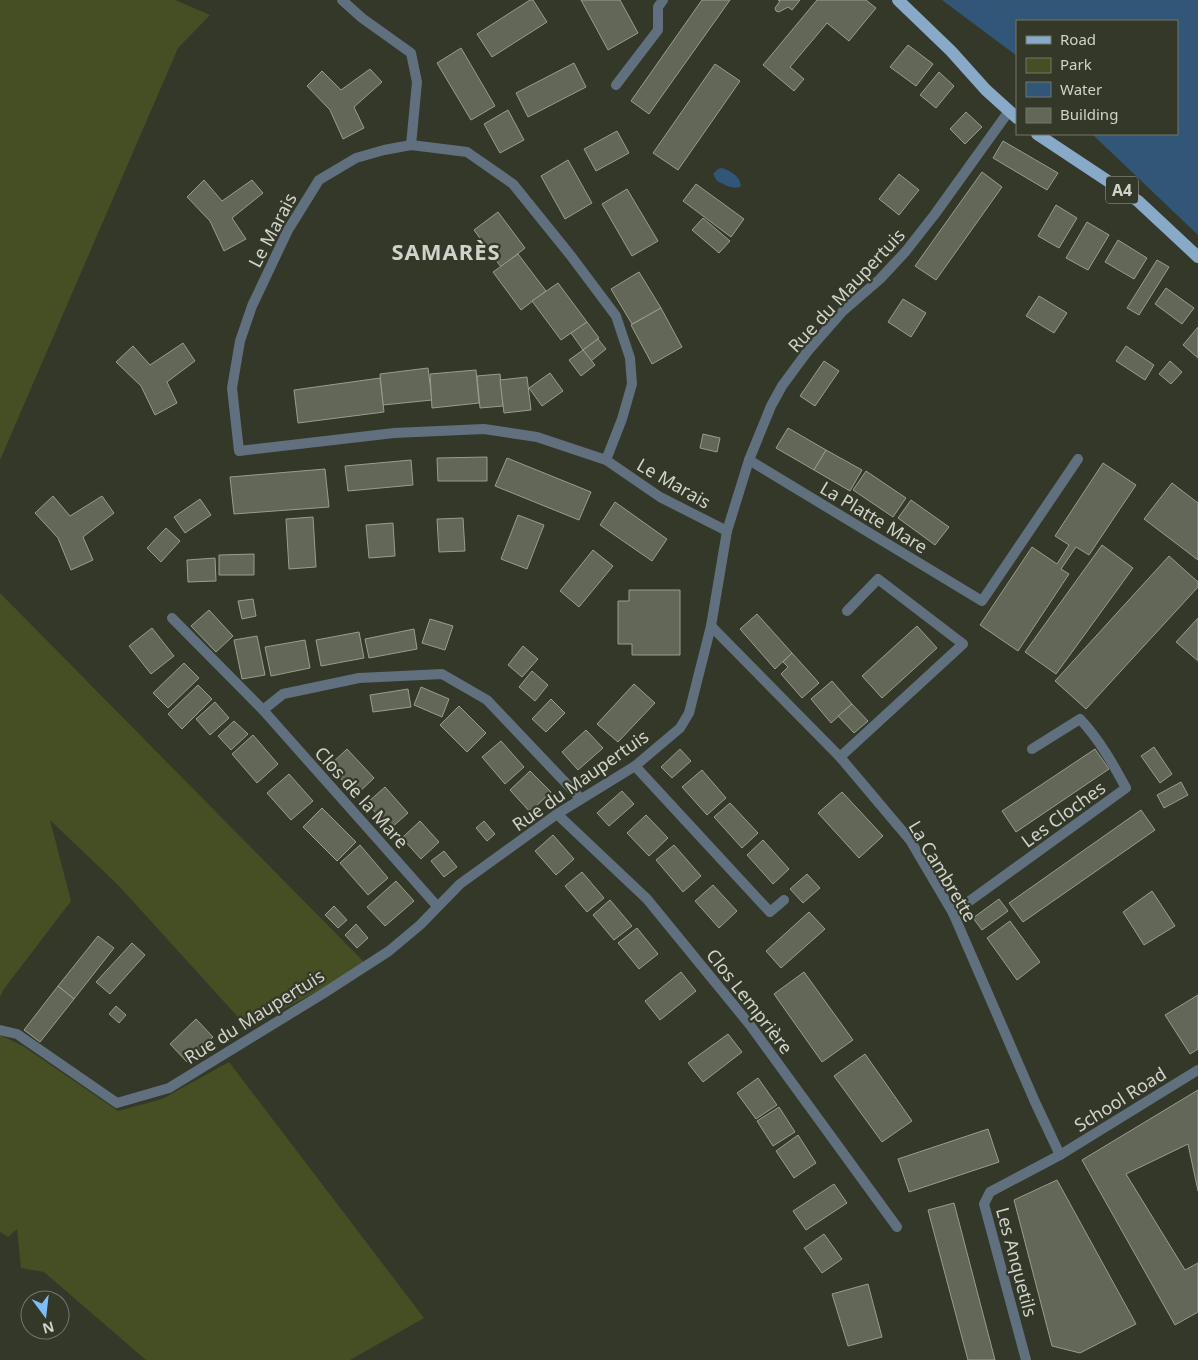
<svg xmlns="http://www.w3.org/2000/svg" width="1198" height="1360" viewBox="0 0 1198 1360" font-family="'Noto Sans',sans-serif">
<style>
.green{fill:#454f23}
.water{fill:#325677}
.building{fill:#626757;stroke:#989d8c}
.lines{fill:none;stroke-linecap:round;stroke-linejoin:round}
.minor{stroke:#60707f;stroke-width:10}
.tertiary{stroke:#60707f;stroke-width:10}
.primary{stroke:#88a9c8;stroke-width:12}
.labels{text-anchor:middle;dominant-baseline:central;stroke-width:4.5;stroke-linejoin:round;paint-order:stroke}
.shield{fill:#343829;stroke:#a1a49a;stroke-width:1}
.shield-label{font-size:16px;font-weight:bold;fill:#d0d3ca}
.street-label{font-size:18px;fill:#d0d3ca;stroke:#343829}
.district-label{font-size:22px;font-weight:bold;letter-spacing:1px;fill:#d0d3ca;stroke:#343829}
</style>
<rect width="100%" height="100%" fill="#343829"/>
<g class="green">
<polygon points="0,0 175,0 210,15 178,48 0,460"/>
<polygon points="0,593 367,965 248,1028 119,886 50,820 71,901 4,989 0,997"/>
<polygon points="0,1035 23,1046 118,1111 162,1099 229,1062 424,1318 350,1360 146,1360 44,1272 21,1268 17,1229 8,1237 0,1232"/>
</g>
<g class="water">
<polygon points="942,0 1198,0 1198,235 1092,134 1177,134 1177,21 1017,21 1017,56"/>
<path d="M722,168C731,171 740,176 741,186C734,191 724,184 717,181L713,174L718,169Z"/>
</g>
<g class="building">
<polygon points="530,0 533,0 547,22 492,57 477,34"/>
<polygon points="581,0 620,0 638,33 608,50"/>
<polygon points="702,0 730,0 649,114 631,101"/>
<polygon points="778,0 800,0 792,10 788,7 779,12 776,11 775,8 780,1"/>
<polygon points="817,0 866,0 876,8 849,41 827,23 790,67 804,79 794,91 763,65"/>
<polygon points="908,45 933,64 916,86 890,67"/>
<polygon points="461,48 495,106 471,120 437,63"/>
<polygon points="574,63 586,87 528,117 516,93"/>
<polygon points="715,64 740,81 678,170 653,153"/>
<polygon points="370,69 382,82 354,107 364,128 343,139 330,110 307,86 322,71 341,90"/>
<polygon points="939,72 954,86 936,108 920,95"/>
<polygon points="508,110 524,140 500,153 484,124"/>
<polygon points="966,112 982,127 965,144 950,129"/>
<polygon points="617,131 629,153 596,171 584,149"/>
<polygon points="1003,141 1058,173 1047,190 993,158"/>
<polygon points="568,160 592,203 565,219 541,176"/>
<polygon points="982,172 1002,187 936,280 915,266"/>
<polygon points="899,174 919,190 899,215 879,199"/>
<polygon points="204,180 222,201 252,180 263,193 232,218 246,239 224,251 210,221 187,197"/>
<polygon points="696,184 744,219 731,237 683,201"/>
<polygon points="627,189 658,241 632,256 602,204"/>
<polygon points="1056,205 1077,218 1059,248 1038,236"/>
<polygon points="498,212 525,248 501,267 474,230"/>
<polygon points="703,218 730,241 719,253 692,230"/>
<polygon points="1087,222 1109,235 1088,270 1066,258"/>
<polygon points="1118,240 1147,258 1134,279 1105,262"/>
<polygon points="518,254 546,291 521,310 493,272"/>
<polygon points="1157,260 1169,267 1139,315 1127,308"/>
<polygon points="639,272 661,308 632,324 611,289"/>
<polygon points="558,283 587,322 561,340 532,301"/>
<polygon points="1166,288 1194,308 1182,324 1155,304"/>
<polygon points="1039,296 1067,313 1054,333 1026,316"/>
<polygon points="903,299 926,313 911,337 888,322"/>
<polygon points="661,308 682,347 652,364 631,325"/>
<polygon points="587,322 599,338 583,350 571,333"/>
<polygon points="1198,327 1198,358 1183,345"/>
<polygon points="598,339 606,349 591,361 583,350"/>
<polygon points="183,343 195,361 167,382 177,403 155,415 141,386 116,362 133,346 150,365"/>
<polygon points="1126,346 1154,365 1145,380 1116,361"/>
<polygon points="583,350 595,365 581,376 569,360"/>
<polygon points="824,361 839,371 815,406 800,396"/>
<polygon points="1170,361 1182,372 1171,384 1159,374"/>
<polygon points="428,368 432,400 383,405 380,374"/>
<polygon points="476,370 479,403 432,408 430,374"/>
<polygon points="550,373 563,391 542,406 529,388"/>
<polygon points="500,374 503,406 480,408 477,376"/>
<polygon points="527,377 531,410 504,413 500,380"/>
<polygon points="380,378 384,412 298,423 294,390"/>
<polygon points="788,428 826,450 814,470 776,448"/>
<polygon points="703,434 720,438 717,452 700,448"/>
<polygon points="826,450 862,470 850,491 814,470"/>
<polygon points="487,457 487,481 438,481 437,458"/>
<polygon points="507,458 591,492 579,520 495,486"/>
<polygon points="411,460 413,485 348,491 345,466"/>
<polygon points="1103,463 1136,485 1089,555 1076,547 1061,569 1069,574 1018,651 980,625 1032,547 1057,564 1069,545 1055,536"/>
<polygon points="325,469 329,507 234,514 230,477"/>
<polygon points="866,471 906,498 893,517 853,490"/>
<polygon points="1172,483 1198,503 1198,560 1144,519"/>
<polygon points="53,496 70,516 102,496 114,513 83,537 93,560 71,570 58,538 35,513"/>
<polygon points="200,499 211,515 185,533 174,517"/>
<polygon points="911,500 949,527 935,545 898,518"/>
<polygon points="615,502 667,539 652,561 600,525"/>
<polygon points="518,515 544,525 527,569 501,559"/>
<polygon points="313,517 316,567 289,569 286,519"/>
<polygon points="463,518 465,551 439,552 437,519"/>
<polygon points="393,523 395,556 369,558 366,525"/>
<polygon points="166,528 180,541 161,562 147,548"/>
<polygon points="1102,545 1133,568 1056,674 1025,652"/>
<polygon points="593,550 613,566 579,607 560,591"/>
<polygon points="254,554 254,575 219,575 219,555"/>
<polygon points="1169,556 1198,582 1198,587 1086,709 1055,681"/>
<polygon points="215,558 216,581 188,582 187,560"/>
<polygon points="629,590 680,590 680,655 632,655 632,644 618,644 618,601 629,601"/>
<polygon points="253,599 256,616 242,619 238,601"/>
<polygon points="209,610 233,636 216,652 191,626"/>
<polygon points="757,614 792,653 775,669 740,629"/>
<polygon points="1198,618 1198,661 1176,642"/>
<polygon points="430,619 453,626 445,650 422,643"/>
<polygon points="917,626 937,648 882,698 862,676"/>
<polygon points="152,628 174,656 151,674 129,646"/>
<polygon points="414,629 417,649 369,658 365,639"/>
<polygon points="359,632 364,658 321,666 316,640"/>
<polygon points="257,636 265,675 242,679 234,640"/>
<polygon points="305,640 310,668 271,676 265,647"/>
<polygon points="523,646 538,659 522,677 508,665"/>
<polygon points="792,653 819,683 802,698 781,674 788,667 783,662"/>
<polygon points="184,663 199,678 168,708 153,693"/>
<polygon points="532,671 548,685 535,701 519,687"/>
<polygon points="832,681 852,704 831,723 811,699"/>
<polygon points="634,684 655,703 618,742 597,724"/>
<polygon points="198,685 212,699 182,729 168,714"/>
<polygon points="421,687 449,699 442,717 414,705"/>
<polygon points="408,689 411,707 373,712 370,695"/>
<polygon points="551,699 565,713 546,732 532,719"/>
<polygon points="215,702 229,718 210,735 196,719"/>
<polygon points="852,704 868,721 854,733 838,716"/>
<polygon points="459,706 486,733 467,752 440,725"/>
<polygon points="234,721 248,734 231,750 218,736"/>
<polygon points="586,730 603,748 578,770 562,752"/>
<polygon points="253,735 278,764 257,783 232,754"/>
<polygon points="501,741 524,767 505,784 482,757"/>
<polygon points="1154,747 1172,774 1160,783 1141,756"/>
<polygon points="347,749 374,778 356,795 329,766"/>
<polygon points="680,749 691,761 672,778 661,767"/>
<polygon points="1095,749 1109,769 1016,832 1002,811"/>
<polygon points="702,770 726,798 707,815 682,787"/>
<polygon points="530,771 551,792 530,812 510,790"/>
<polygon points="289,774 313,801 291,820 267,793"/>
<polygon points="1181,782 1188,795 1164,808 1157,795"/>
<polygon points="385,787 408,813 390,829 367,803"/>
<polygon points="622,791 634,804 609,826 597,813"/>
<polygon points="842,792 883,836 859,858 818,813"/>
<polygon points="730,803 758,833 742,848 714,817"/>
<polygon points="322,808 356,842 337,861 303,827"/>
<polygon points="1141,810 1155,830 1023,922 1009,903"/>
<polygon points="646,815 668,838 649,856 627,833"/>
<polygon points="420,821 439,842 421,859 402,838"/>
<polygon points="484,821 495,834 487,841 476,828"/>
<polygon points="553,835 574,859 556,875 535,851"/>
<polygon points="763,840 789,869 773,884 747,855"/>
<polygon points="360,845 388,878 368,895 340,863"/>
<polygon points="674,845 701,876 683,892 656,860"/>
<polygon points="444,851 457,867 444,877 431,861"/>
<polygon points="582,872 604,898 587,912 565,886"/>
<polygon points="807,874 820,888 803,903 790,889"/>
<polygon points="396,881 414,901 385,926 367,907"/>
<polygon points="713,885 737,911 719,928 695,901"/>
<polygon points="1152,891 1175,926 1144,945 1123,912"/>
<polygon points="999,899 1008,911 982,930 973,918"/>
<polygon points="610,900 632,926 614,940 593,915"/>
<polygon points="334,906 347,920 338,928 325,915"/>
<polygon points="809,912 825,929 781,968 766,951"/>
<polygon points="1010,921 1040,962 1017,980 987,938"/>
<polygon points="356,924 368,938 357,948 345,935"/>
<polygon points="637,928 658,954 639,969 618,943"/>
<polygon points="98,936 114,948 74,999 58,986"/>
<polygon points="132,943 145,955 110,994 96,982"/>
<polygon points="681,972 696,991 660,1020 645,1001"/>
<polygon points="804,972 853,1040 822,1062 774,994"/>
<polygon points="58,986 74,999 40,1042 24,1030"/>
<polygon points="1198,995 1198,1049 1190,1054 1165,1015"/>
<polygon points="116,1006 126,1015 119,1023 109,1014"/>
<polygon points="196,1019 213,1037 187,1062 170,1044"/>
<polygon points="728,1034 742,1052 703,1082 688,1063"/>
<polygon points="865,1054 912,1121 882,1142 834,1076"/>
<polygon points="758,1078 777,1105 756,1119 737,1093"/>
<polygon points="1198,1090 1198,1191 1188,1144 1126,1174 1185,1270 1198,1263 1198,1312 1175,1325 1082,1160"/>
<polygon points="779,1107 795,1132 773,1146 757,1121"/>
<polygon points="988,1129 999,1162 909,1192 898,1159"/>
<polygon points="798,1135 816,1163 794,1178 776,1151"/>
<polygon points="1057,1180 1136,1324 1080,1353 1052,1346 1014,1200"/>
<polygon points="834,1184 847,1203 806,1230 793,1211"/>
<polygon points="954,1203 995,1360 968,1360 928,1210"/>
<polygon points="824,1234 842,1259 822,1273 804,1248"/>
<polygon points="868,1284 882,1337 848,1346 832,1294"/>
</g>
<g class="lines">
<g class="minor">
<polyline points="342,0 362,18 411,53 417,82 411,145"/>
<polyline points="616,85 658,30 658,7 663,0"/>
<polyline points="606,460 537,437 484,429 394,433 239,451 232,388 240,341 252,306 288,230 319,180 356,158 384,150 411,145 467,152 513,184 571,256 616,316 630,358 632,384 622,419 606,460 660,497 727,531"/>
<polyline points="749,460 982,601 1078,459"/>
<polyline points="172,618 263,710 283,694 359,678 442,674 487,700 581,799"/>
<polyline points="711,626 840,757 910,840 953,913 1035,1102 1060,1155"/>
<polyline points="263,710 437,906"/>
<polyline points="840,757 963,644 878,579 847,611"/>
<polyline points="635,766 770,912 784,900"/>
<polyline points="557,814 647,899 750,1025 897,1227"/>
<path d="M953,913L1126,788C1113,764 1099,739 1080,719L1032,749"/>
<polyline points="0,1030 17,1034 117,1103 169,1088 324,993 389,951 420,925 460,884 557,814 635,766 680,728 689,713 711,626"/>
<polyline points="1026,1360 984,1204 990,1192 1060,1155 1198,1070"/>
</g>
<polyline class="tertiary" points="711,626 727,531 749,460 771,406 782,386 807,352 843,311 880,279 906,251 935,214 1009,111"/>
<g class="primary">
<polyline points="898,0 951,51 986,90 1017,118"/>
<polyline points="1037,134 1138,201 1198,257"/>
</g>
</g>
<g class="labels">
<rect class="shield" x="1106" y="176.5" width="32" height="27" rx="4"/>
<g class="shield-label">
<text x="1122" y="190">A4</text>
</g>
<g class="street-label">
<text transform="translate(272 230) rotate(-62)">Le Marais</text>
<text transform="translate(846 290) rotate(-47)">Rue du Maupertuis</text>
<text transform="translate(674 483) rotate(30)">Le Marais</text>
<text transform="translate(874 517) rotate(31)">La Platte Mare</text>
<text transform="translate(580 780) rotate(-35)">Rue du Maupertuis</text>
<text transform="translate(362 797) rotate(48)">Clos de la Mare</text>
<text transform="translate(1063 814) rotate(-36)">Les Cloches</text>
<text transform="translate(943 871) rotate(59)">La Cambrette</text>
<text transform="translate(750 1001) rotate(52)">Clos Lemprière</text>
<text transform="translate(254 1016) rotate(-32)">Rue du Maupertuis</text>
<text transform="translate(1120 1099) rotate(-32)">School Road</text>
<text transform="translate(1017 1262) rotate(75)">Les Anquetils</text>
</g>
<g class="district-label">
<text x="446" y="251">SAMARÈS</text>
</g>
</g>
<rect x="1016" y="20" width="162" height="115" fill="#343829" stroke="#727669"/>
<rect x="1026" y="36" width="25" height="8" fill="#88a9c8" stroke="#727669"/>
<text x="1060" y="45" font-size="15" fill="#d0d3ca">Road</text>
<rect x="1026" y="58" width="25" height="15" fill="#454f23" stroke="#727669"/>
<text x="1060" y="70" font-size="15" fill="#d0d3ca">Park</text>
<rect x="1026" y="82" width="25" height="15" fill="#325677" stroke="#727669"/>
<text x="1060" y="95" font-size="15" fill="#d0d3ca">Water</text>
<rect x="1026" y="108" width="25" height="15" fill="#626757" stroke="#727669"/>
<text x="1060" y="120" font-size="15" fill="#d0d3ca">Building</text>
<g transform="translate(45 1315) rotate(165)"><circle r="24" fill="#343829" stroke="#727669"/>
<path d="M0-4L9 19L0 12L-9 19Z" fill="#7dbef9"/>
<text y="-8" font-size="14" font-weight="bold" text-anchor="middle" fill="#d0d3ca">N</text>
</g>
</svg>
